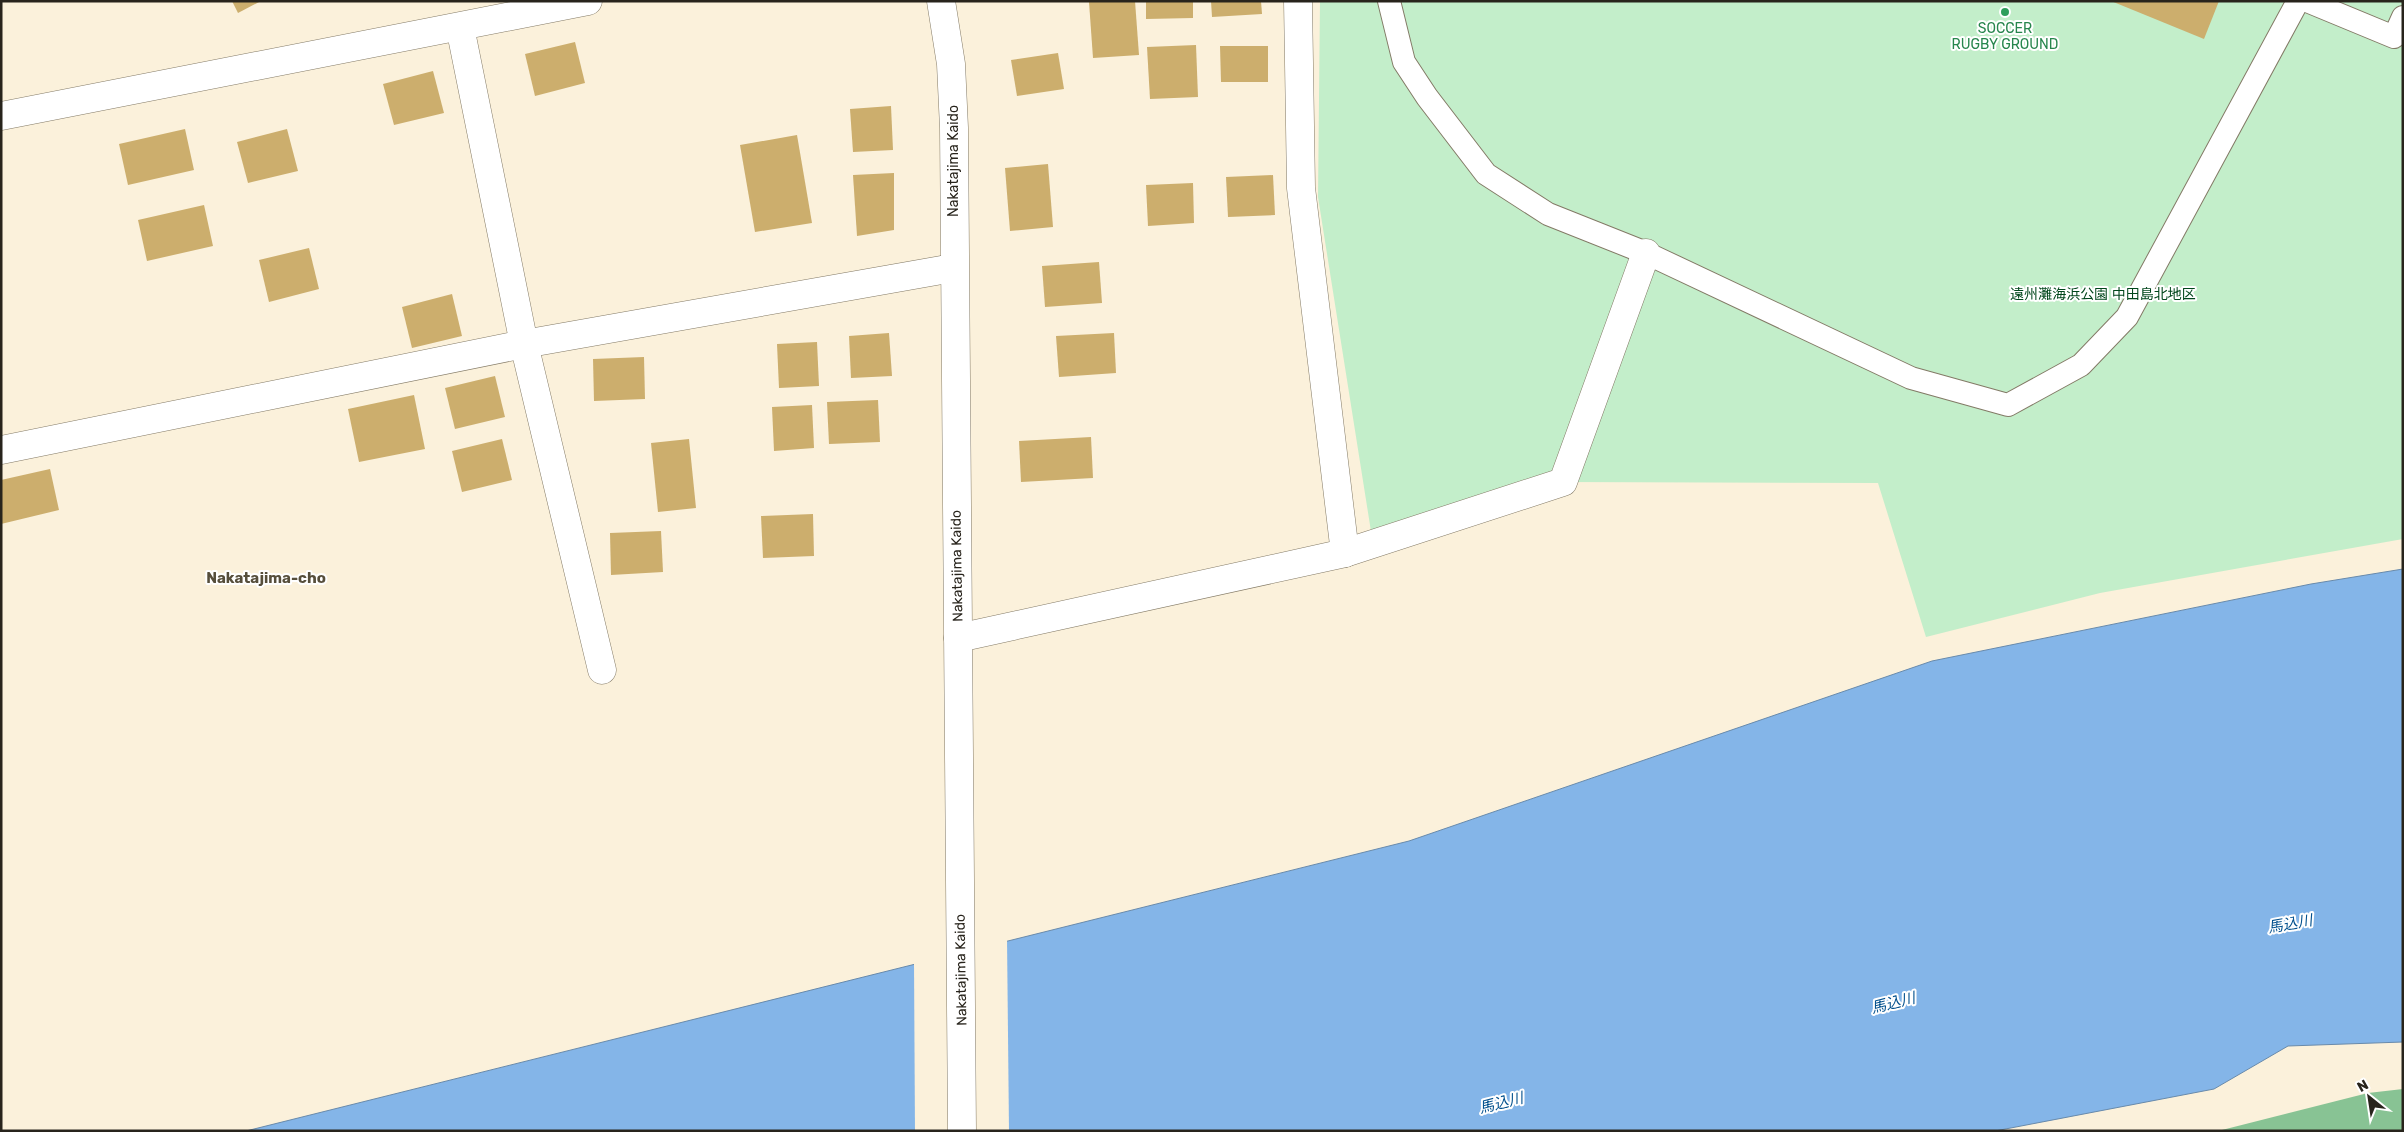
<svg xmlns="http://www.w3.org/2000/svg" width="2404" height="1132" viewBox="0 0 2404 1132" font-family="Rubik,'Noto Sans JP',sans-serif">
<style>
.green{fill:#c3eeca}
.forest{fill:#88c394}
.water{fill:#84b5e8;stroke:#688aab}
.pier{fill:#fbf1db}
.building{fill:#ccae6d}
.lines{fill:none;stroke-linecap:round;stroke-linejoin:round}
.service-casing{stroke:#837a66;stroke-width:24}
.minor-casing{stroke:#837a66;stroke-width:29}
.tertiary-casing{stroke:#837a66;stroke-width:29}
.service{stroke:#fff;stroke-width:22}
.minor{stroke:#fff;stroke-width:28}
.tertiary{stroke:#fff;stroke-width:28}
.leisure-dot{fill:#2e9e5b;stroke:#fff;stroke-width:2}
.labels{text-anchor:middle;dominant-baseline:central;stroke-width:4;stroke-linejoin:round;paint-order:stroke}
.leisure-label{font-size:14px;fill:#27864d;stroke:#fff}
.street-label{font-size:14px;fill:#28241c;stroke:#fff}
.park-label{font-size:14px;fill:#00461b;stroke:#fff}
.neighbourhood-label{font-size:15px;font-weight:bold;fill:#564e3b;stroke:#fff}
.water-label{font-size:15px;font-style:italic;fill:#03518e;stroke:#fff}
</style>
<rect width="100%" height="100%" fill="#fbf1db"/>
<polygon class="green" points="1320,1 2403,1 2403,539 2100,593 1926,637 1878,483 1563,482 1373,544 1318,197"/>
<polygon class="forest" points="2403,1089 2403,1131 2218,1131 2368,1093"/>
<polygon class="water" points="2403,569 2403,1042 2288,1046 2214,1089 1995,1131 246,1131 1409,841 1932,661 2311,584"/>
<polygon class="pier" points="1007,938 1009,1131 915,1131 914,962"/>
<g class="building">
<polygon points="232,1 261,1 238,13"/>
<polygon points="1135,1 1139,55 1093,58 1089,2"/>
<polygon points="1146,1 1193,1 1193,18 1146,19"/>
<polygon points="1211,1 1261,1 1262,14 1212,17"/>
<polygon points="2111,1 2219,1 2204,39"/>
<polygon points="575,42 585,83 535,96 525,54"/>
<polygon points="1196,45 1198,97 1150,99 1147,47"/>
<polygon points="1220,46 1268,46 1268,82 1221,82"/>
<polygon points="1058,53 1064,89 1017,96 1011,60"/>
<polygon points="433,71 444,113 394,125 383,84"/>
<polygon points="891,106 893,150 853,152 850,109"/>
<polygon points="185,129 194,170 128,185 119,144"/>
<polygon points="287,129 298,171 248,183 237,142"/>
<polygon points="797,135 812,223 755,232 740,145"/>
<polygon points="1048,164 1053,227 1010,231 1005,168"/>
<polygon points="894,173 894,230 857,236 853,175"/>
<polygon points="1273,175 1275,215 1228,217 1226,177"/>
<polygon points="1193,183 1194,223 1148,226 1146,185"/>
<polygon points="204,205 213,246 147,261 138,220"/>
<polygon points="309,248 319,289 269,302 259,260"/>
<polygon points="1099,262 1102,303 1045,307 1042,266"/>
<polygon points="452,294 462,336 412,348 402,307"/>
<polygon points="889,333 892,376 851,378 849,336"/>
<polygon points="1114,333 1116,373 1059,377 1056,336"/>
<polygon points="817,342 819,386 779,388 777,344"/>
<polygon points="644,357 645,399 594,401 593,359"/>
<polygon points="495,376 505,417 455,429 445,388"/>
<polygon points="414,395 425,449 359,462 348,409"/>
<polygon points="878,400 880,442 829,444 827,402"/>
<polygon points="812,405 814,448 774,451 772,407"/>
<polygon points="1091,437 1093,478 1021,482 1019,441"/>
<polygon points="502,439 512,480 462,492 452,451"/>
<polygon points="689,439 696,508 658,512 651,443"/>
<polygon points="50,469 59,510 1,524 1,480"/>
<polygon points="813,514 814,556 763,558 761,516"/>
<polygon points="661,531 663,572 611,575 610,533"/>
</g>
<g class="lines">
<g class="service-casing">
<g id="service">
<polyline points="1389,1 1404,62 1427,97 1486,174 1548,214 1646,253 1911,378 2008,405 2081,365 2127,317 2298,1"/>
<polyline points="2307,1 2394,37 2403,17"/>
</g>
</g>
<g class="minor-casing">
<g id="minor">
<polyline points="1298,1 1301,188 1345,553"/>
<polyline points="460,27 524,344 602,670"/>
<polyline points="1,116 588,1"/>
<polyline points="1,450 524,344 953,268"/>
<polyline points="958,638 1345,553 1563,482 1646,253"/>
</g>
</g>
<g class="tertiary-casing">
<polyline id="tertiary" points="941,1 951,64 954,128 962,1131"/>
</g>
<use href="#service" class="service"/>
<use href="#minor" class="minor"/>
<use href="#tertiary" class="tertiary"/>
</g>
<circle class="leisure-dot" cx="2005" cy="12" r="5"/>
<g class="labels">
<g class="leisure-label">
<text x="2005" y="28">SOCCER<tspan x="2005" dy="16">RUGBY GROUND</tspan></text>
</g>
<g class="street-label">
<text transform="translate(953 161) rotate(-90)">Nakatajima Kaido</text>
<text transform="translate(957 566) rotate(-91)">Nakatajima Kaido</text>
<text transform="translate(961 970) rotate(-91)">Nakatajima Kaido</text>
</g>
<g class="park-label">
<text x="2103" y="294">遠州灘海浜公園 中田島北地区</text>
</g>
<g class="neighbourhood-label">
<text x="266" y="578">Nakatajima-cho</text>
</g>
<g class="water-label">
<text transform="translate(2290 924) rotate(-10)">馬込川</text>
<text transform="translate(1893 1003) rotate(-14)">馬込川</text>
<text transform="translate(1501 1103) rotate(-14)">馬込川</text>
</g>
</g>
<rect width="2404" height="1132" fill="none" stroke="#28241c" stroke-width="5"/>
<g transform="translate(2369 1097) rotate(330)" stroke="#ffffff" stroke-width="4" paint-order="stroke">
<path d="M0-4L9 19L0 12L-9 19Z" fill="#28241c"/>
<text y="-8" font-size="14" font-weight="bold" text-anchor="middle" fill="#28241c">N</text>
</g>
</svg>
